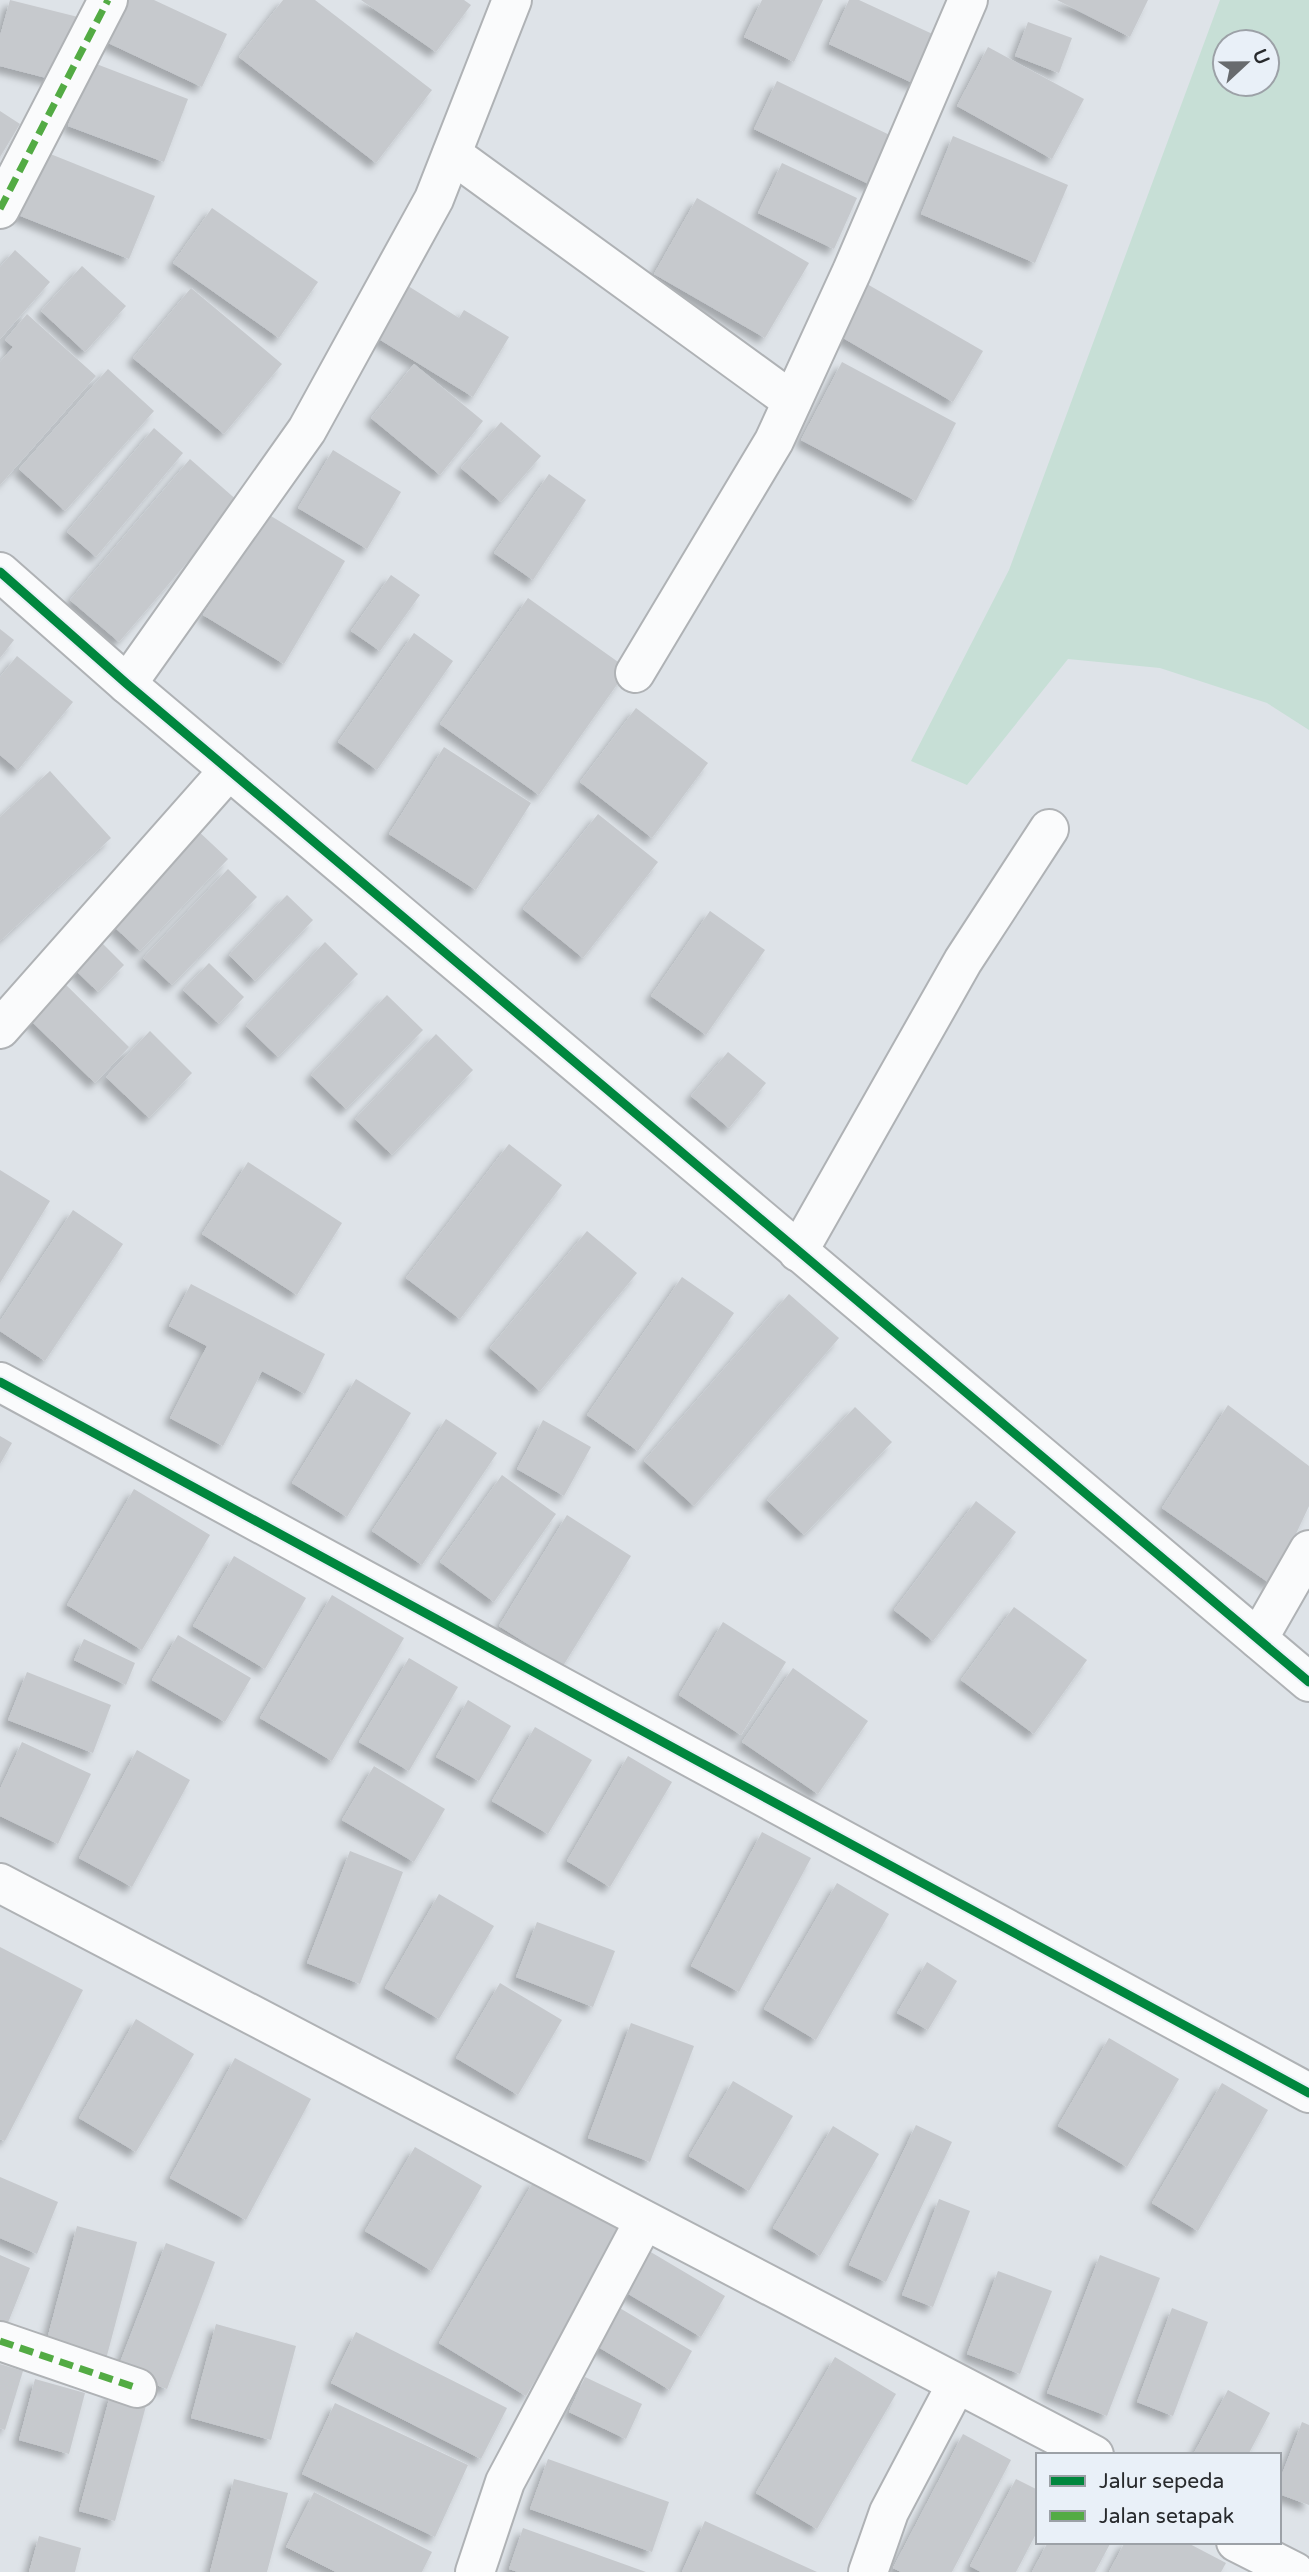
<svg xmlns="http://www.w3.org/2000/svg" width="1309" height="2572" viewBox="0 0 1309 2572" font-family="'Varela Round',sans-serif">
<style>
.green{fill:#c7dfd6;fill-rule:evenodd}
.building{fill:#c6c9cd;filter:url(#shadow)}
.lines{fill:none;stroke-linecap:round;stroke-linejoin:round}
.minor-casing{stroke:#afb2b5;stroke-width:42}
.minor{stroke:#fafbfc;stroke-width:38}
.quiet{stroke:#53ab44;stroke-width:7;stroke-dasharray:14 7;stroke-linecap:butt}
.cycleway-casing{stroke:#e9f0f8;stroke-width:13}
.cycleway{stroke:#00873e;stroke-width:9}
</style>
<defs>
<filter id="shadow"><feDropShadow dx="-6" dy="6" stdDeviation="3.5" flood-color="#0004"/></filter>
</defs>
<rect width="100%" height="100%" fill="#dee3e8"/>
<path class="green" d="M1220,0H1309V730L1267,703L1160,668L1068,659L967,785L911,761L1009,570ZM1225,42H1267V84H1225Z"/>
<g class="building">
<polygon points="10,0 78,17 62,82 0,66 0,36"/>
<polygon points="124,0 154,0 227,34 202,87 104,41"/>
<polygon points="283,0 315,0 432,90 376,163 239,57"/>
<polygon points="361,0 464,0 471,5 436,52"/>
<polygon points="762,0 823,0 794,62 744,37"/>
<polygon points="849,0 859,0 939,37 917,85 829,44"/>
<polygon points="1057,0 1148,0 1130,37"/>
<polygon points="1028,22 1072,38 1059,73 1015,56"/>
<polygon points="988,47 1084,99 1052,159 957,106"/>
<polygon points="91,62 188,99 164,162 68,126"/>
<polygon points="777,81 898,139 875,187 754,129"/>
<polygon points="0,111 20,124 0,157"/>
<polygon points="953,136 1068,185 1035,263 921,214"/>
<polygon points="38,149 155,196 129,259 13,213"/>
<polygon points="782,163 857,198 834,249 758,213"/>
<polygon points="697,198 809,263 765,338 654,274"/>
<polygon points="212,208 318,282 279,338 173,263"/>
<polygon points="15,250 50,282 0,339 0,267"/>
<polygon points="82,266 126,306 85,352 41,311"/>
<polygon points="405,284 459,318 464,310 509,337 473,397 374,336"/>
<polygon points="867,284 983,351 953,402 838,335"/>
<polygon points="191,288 282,364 224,434 133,358"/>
<polygon points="27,314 96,376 0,485 0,362 13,347 5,340"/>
<polygon points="842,362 956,423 916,501 801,440"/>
<polygon points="414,364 483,421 440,475 371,418"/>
<polygon points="108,369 154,411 65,511 19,469"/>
<polygon points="501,422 541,456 501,502 461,468"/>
<polygon points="154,428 183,453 96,557 67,532"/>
<polygon points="333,450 401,492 367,549 298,508"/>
<polygon points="190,459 239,502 119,642 70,600"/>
<polygon points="549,474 586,500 533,580 494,553"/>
<polygon points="266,513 345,561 284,664 203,615"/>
<polygon points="391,575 420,595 380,651 351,631"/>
<polygon points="528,598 628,669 539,795 440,724"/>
<polygon points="0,629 14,640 0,658"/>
<polygon points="414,633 453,661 377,770 338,742"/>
<polygon points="17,656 73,702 18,770 0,755 0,677"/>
<polygon points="636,708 708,763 652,838 580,782"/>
<polygon points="444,747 531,803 476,890 389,834"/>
<polygon points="50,771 111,838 0,941 0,817"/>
<polygon points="598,814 658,862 583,958 523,909"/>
<polygon points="195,828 228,859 140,951 107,920"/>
<polygon points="228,869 257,897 172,985 143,958"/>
<polygon points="287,895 313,920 255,981 229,955"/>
<polygon points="710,911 765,950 706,1035 651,996"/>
<polygon points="92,933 124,965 98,992 65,960"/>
<polygon points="325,942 358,974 278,1057 246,1026"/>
<polygon points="209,963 244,997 219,1024 183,990"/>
<polygon points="57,976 129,1047 95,1083 22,1012"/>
<polygon points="387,995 423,1030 346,1109 311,1075"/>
<polygon points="150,1031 192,1073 149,1118 106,1077"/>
<polygon points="436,1034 473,1070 392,1155 355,1119"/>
<polygon points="728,1052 766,1083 729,1128 691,1096"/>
<polygon points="509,1144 562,1185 460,1319 406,1278"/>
<polygon points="248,1162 342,1223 297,1295 202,1234"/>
<polygon points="0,1170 50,1201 0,1283"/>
<polygon points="73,1210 123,1244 45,1361 0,1331 0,1321"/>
<polygon points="587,1231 637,1273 540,1391 490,1348"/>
<polygon points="682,1277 734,1313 638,1451 587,1415"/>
<polygon points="191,1284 325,1354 305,1394 262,1371 223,1446 170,1418 207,1346 169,1326"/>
<polygon points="789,1294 839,1338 694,1506 644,1461"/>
<polygon points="356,1379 411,1413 347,1517 292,1483"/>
<polygon points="1228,1405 1309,1466 1309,1506 1272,1585 1162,1508"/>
<polygon points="855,1407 892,1442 804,1535 767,1500"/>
<polygon points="446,1419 497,1453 422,1565 372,1531"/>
<polygon points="543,1420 591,1447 564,1496 517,1469"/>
<polygon points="0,1436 12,1443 0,1464"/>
<polygon points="502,1475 556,1514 494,1602 440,1562"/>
<polygon points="134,1489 210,1535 142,1650 67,1605"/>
<polygon points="976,1501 1016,1532 933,1641 894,1610"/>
<polygon points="567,1515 631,1556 563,1666 499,1626"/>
<polygon points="234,1556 306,1598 265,1669 193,1626"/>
<polygon points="332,1595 404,1638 332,1761 260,1718"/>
<polygon points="1014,1607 1087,1660 1034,1734 961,1680"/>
<polygon points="723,1622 786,1662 741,1735 679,1695"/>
<polygon points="178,1635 251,1678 225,1722 152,1680"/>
<polygon points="84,1639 135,1663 126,1685 74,1660"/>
<polygon points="409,1658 458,1687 409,1771 359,1742"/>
<polygon points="793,1668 868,1721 818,1794 742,1742"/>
<polygon points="27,1672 111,1705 93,1753 8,1720"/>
<polygon points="468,1700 511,1726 479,1781 436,1757"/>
<polygon points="535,1727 592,1760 548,1834 492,1801"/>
<polygon points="22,1742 91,1774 58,1844 0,1816 0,1789"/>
<polygon points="137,1750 190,1780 132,1887 79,1858"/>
<polygon points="628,1756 672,1782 610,1887 567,1861"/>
<polygon points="374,1766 445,1809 414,1862 342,1820"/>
<polygon points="762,1832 811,1858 739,1992 691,1966"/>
<polygon points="350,1851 403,1872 360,1984 307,1963"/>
<polygon points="837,1883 889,1914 816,2040 764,2009"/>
<polygon points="439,1894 494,1926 439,2019 385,1988"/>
<polygon points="537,1922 615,1951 593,2007 516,1977"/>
<polygon points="0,1947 83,1990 5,2141 0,2139"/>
<polygon points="927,1962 957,1981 928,2030 897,2013"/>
<polygon points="500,1983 562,2020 518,2095 456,2058"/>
<polygon points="136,2019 194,2054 136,2152 79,2118"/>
<polygon points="631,2023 694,2046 650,2162 588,2138"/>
<polygon points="1109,2038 1179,2079 1127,2167 1058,2126"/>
<polygon points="235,2058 311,2099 246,2220 170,2178"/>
<polygon points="733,2081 793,2116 749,2191 689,2156"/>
<polygon points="1222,2083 1268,2110 1198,2231 1152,2203"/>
<polygon points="916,2125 952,2142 886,2282 849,2265"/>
<polygon points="833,2126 879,2154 820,2256 773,2228"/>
<polygon points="415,2147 482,2186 432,2271 365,2231"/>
<polygon points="0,2177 58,2202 37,2254 0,2238"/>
<polygon points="535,2179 623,2231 526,2396 439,2343"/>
<polygon points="939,2199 970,2211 933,2307 902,2295"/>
<polygon points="77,2226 137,2242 105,2363 45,2347"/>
<polygon points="166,2243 215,2262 167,2389 117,2370"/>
<polygon points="649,2251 725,2296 701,2337 625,2292"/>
<polygon points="0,2255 30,2268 3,2335 0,2334"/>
<polygon points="1100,2255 1160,2278 1107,2416 1047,2393"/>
<polygon points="998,2271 1052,2291 1020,2374 967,2354"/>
<polygon points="613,2304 692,2351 670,2390 590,2342"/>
<polygon points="1172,2308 1208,2322 1173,2416 1137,2402"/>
<polygon points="216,2324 296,2346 271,2440 191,2418"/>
<polygon points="356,2332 507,2408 481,2459 331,2383"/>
<polygon points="835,2357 896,2394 817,2529 756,2493"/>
<polygon points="0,2364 23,2371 5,2430 0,2428"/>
<polygon points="585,2377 642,2404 626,2439 569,2412"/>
<polygon points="35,2379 85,2393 69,2454 19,2440"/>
<polygon points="1228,2390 1270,2413 1248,2455 1193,2455"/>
<polygon points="111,2392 147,2402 115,2521 79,2511"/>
<polygon points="335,2403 468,2465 435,2537 302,2474"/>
<polygon points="1302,2422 1309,2425 1309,2505 1279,2494 1279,2482"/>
<polygon points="963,2434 1011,2460 952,2572 901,2572 893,2568"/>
<polygon points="548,2459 669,2502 652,2552 530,2509"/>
<polygon points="234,2479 288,2493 267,2572 210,2572"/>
<polygon points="1016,2479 1038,2490 1038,2530 1016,2572 981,2572 970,2566"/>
<polygon points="314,2492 432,2552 422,2572 336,2572 286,2547"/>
<polygon points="705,2521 817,2572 682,2572"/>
<polygon points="523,2528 646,2572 518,2572 509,2569"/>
<polygon points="39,2536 81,2548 75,2572 29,2572"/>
<polygon points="1048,2542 1111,2542 1095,2572 1032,2572"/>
<polygon points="1125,2542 1186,2542 1226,2563 1221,2572 1109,2572"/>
</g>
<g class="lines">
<g class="minor-casing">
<g id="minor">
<polyline points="452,154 792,401"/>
<polyline points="0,209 108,0"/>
<polyline points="0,572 127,684 1309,1682"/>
<polyline points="635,673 774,441 852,271 968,0"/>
<polyline points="127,684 307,430 434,199 512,0"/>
<polyline points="0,1029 229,770"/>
<polyline points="798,1252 963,961 1049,829"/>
<polyline points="0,1382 1309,2093"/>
<polyline points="1258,1639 1309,1550"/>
<polyline points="0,1883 1094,2455"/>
<polyline points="0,2341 137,2388"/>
<polyline points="1236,2542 1295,2572"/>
<polyline points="475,2572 505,2482 644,2221"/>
<polyline points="868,2572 889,2512 956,2385"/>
</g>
</g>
<use href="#minor" class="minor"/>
<g class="quiet">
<polyline points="0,209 108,0"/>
<polyline points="0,2341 137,2388"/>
</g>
<g class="cycleway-casing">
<g id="cycleway">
<polyline points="0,572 127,684 1309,1682"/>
<polyline points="0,1382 1309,2093"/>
</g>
</g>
<use href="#cycleway" class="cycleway"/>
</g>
<rect x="1036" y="2453" width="245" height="91" fill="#e9f0f8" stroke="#9ca1a7" stroke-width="2"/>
<rect x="1050" y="2476" width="35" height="10" fill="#00873e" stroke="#9ca1a7" stroke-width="2"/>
<text x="1099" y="2488" font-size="21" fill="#282a2d">Jalur sepeda</text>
<rect x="1050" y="2511" width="35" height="10" fill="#53ab44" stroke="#9ca1a7" stroke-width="2"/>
<text x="1099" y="2523" font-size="21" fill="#282a2d">Jalan setapak</text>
<g transform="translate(1246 63) rotate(68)"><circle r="33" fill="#e9f0f8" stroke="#9ca1a7" stroke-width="2"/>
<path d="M0-5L12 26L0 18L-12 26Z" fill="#686b6e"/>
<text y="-10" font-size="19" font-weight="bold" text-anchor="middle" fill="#282a2d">U</text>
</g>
</svg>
